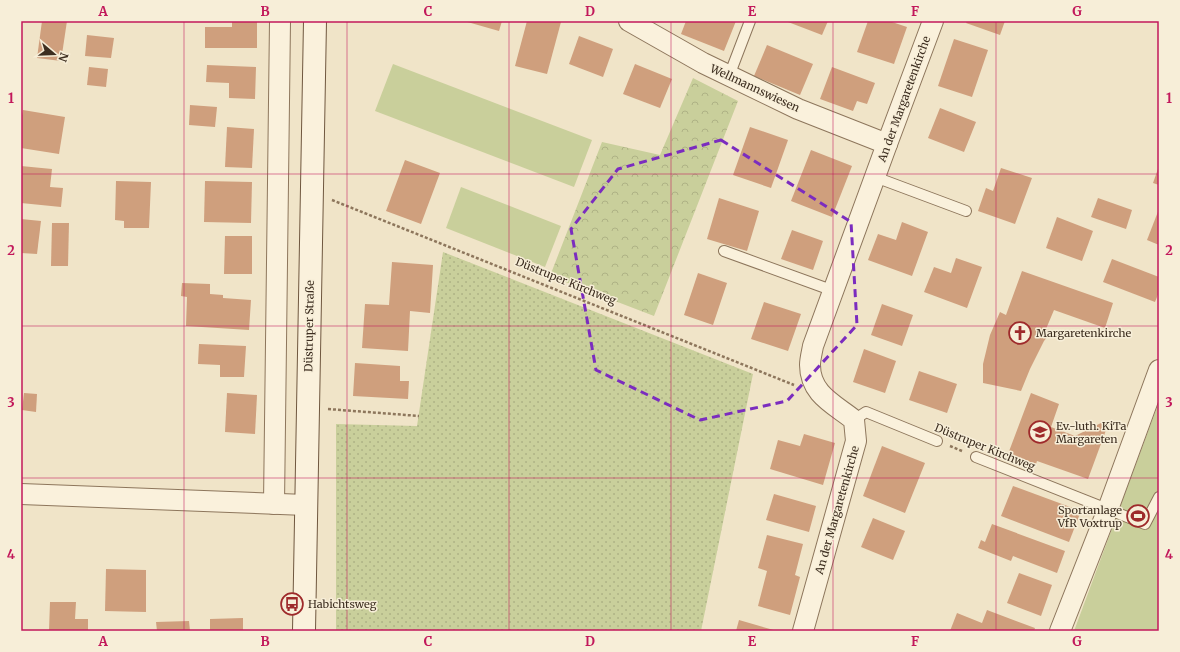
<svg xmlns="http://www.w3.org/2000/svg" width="1180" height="652" viewBox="0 0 1180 652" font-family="Merriweather,serif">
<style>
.grass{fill:url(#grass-dots)}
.forest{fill:url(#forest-crowns)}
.pitch{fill:#c9cf9b}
.building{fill:#cf9f7d}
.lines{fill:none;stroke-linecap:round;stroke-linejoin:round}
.lane-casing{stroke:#8d765c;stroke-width:12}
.street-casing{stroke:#8d765c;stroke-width:22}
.secondary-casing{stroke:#6f573f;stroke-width:24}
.path{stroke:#8d765c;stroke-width:2.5;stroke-dasharray:3 2;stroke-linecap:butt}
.lane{stroke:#faf1dc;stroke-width:10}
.street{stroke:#faf1dc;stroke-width:20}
.secondary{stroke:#faf1dc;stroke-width:22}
.marked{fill:none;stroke:#7b2cbf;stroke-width:3;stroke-dasharray:8 5;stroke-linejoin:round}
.grid{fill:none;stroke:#c2185b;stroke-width:1;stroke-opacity:0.55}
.labels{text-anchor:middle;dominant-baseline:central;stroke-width:3;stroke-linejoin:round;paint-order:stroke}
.street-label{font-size:11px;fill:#3d2e20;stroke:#f7eed8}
.poi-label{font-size:11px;fill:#3d2e20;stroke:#f7eed8;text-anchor:start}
.neatline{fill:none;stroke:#c2185b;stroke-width:1.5}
.grid-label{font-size:13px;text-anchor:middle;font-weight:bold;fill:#c2185b}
</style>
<defs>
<pattern id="grass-dots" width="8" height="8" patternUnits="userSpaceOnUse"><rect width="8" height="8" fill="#c9cf9b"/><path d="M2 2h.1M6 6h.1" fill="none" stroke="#aeb285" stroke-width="1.8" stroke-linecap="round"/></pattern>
<pattern id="forest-crowns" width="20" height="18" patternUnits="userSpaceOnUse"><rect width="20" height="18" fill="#c9cf9b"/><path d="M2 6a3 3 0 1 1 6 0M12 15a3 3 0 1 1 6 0" fill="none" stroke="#aeb285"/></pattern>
</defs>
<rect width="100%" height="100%" fill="#f0e4c8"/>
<polygon class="grass" points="443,252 753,374 701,631 336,631 336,424 417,426"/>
<polygon class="forest" points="693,78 738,101 654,316 550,276 602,142 660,155"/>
<g class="pitch">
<polygon points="393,64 592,140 574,187 375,111"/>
<polygon points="461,187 561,226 545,267 446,228"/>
<polygon points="1159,402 1159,631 1074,631"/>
</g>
<g class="building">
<polygon points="42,21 67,21 61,61 37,58"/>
<polygon points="232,21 257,21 257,48 205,48 205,27 232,27"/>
<polygon points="464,21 502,21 499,31"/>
<polygon points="527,21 561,22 547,74 515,66"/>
<polygon points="686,21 736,21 724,51 681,34"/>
<polygon points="789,21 828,21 822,35 788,22"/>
<polygon points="868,21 889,21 907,27 894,64 857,52"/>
<polygon points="967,21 1005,21 1000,35 966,23"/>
<polygon points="87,35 114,38 111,58 85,56"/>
<polygon points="579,36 613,49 603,77 569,64"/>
<polygon points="954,39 988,50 972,97 938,86"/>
<polygon points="767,45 813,64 800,95 754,76"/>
<polygon points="635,64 672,79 660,108 623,94"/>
<polygon points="207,65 256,67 255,99 229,98 229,83 206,82"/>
<polygon points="89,67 108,69 106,87 87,85"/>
<polygon points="832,67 875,83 867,104 857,101 853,111 820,99"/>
<polygon points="190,105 217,107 215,127 189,125"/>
<polygon points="940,108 976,122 964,152 928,138"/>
<polygon points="23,110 65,117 59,154 21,148 21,121"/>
<polygon points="227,127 254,129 252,168 225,167"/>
<polygon points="750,127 788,140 771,188 733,175"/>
<polygon points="811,150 852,166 832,217 791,201"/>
<polygon points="405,160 440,173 421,224 386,211"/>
<polygon points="21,166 52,169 50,187 63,188 61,207 21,203"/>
<polygon points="1159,166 1159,185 1153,183"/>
<polygon points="1001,168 1032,178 1015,224 978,211 986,188 993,191"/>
<polygon points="116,181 151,182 149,228 124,228 124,221 115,220"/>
<polygon points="205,181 252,182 251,223 204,222"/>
<polygon points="719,198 759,211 747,251 707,239"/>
<polygon points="1098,198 1132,210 1126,229 1091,217"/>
<polygon points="1159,209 1159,245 1147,240"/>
<polygon points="1057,217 1093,231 1082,261 1046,248"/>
<polygon points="21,219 41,221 37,254 21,253"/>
<polygon points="902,222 928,232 912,276 868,260 878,234 896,240"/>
<polygon points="52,223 69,223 68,266 51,266"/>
<polygon points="792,230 823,241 813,270 781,259"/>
<polygon points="225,236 252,236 252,274 224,274"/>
<polygon points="956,258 982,267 967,308 924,292 934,267 951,273"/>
<polygon points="1112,259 1159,277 1159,292 1155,302 1103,282"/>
<polygon points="392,262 433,265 430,313 410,311 408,351 362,348 365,304 389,305"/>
<polygon points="1022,271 1113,303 1105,328 1054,310 1046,329 1052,331 1044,341 1030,369 1021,391 983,383 983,364 990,335 1000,312 1006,315"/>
<polygon points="698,273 727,283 713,325 684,315"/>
<polygon points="182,283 210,284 210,294 223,295 223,298 251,300 249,330 186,326 187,297 181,296"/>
<polygon points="764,302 801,314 788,351 751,339"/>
<polygon points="882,304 913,315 902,346 871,335"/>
<polygon points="199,344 246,346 244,377 220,377 220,365 198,364"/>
<polygon points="864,349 896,361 885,393 853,382"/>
<polygon points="355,363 400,366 400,381 409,381 408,399 353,396"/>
<polygon points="919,371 957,384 947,413 909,400"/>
<polygon points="24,393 37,394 36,412 22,410"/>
<polygon points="227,393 257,395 255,434 225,432"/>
<polygon points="1031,393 1059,404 1051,427 1075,436 1105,421 1109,422 1088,479 1037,461 1036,464 1008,454"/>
<polygon points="804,434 835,443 823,485 770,469 778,440 800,446"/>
<polygon points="882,446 925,463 905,513 863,496"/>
<polygon points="1013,486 1081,511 1069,542 1001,516"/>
<polygon points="774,494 816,506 809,532 766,520"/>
<polygon points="873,518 905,531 893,560 861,547"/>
<polygon points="992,524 1065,551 1057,573 1013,556 1011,561 978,548 981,540 985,542"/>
<polygon points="767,535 803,544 795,575 800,577 790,615 758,606 767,571 758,568"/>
<polygon points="106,569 146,570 146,612 105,611"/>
<polygon points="1019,573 1052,585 1041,616 1007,603"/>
<polygon points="50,602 76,602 75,619 88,619 88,631 49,631"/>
<polygon points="987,610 1035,628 1034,631 950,631 957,613 982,623"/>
<polygon points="243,618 243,631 210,631 210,619"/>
<polygon points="739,620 777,631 736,631"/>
<polygon points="189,621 190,631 157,631 156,622"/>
</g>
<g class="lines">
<g class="lane-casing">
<g id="lane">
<polyline points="729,76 750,21"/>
<polyline points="875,177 966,211"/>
<polyline points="724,251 834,291"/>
<polyline points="854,420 866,412 937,441"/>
<polyline points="976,457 1145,524 1159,497"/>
</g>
</g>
<g class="street-casing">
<g id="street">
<polyline points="629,21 703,63 798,109 887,144"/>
<polyline points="21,494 306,505"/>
<polyline points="274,504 280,21"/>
<path d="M803,631L856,441L854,420C834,404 810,394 810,365C810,359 812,352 813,346L887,144L933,21"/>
<polyline points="1060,631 1108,509 1159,370"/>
</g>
</g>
<g class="secondary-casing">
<polyline id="secondary" points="304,631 315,21"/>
</g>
<g class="path">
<polyline points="332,200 794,385"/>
<polyline points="328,409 419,416"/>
<polyline points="950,446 962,451"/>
</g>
<use href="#lane" class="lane"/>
<use href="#street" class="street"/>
<use href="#secondary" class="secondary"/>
</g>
<path class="marked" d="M721,140L851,222L857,325L787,401L700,420L596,370L571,229L618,169Z"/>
<path class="grid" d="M184,21V631M347,21V631M509,21V631M671,21V631M833,21V631M996,21V631M21,174H1159M21,326H1159M21,478H1159"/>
<defs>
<g id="church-ring" transform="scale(1.15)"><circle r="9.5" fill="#f7eed8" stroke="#9e2a2b" stroke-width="1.5"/><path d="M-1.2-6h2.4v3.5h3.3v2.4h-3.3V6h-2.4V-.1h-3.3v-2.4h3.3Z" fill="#9e2a2b"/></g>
<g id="school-ring" transform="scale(1.15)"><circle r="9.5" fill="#f7eed8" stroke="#9e2a2b" stroke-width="1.5"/><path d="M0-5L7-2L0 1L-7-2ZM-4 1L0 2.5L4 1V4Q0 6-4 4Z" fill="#9e2a2b"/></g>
<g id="stadium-ring" transform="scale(1.15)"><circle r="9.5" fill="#f7eed8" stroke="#9e2a2b" stroke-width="1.5"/><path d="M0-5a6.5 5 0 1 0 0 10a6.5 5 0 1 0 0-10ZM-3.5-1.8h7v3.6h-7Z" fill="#9e2a2b"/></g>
<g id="bus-ring" transform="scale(1.15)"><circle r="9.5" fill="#f7eed8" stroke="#9e2a2b" stroke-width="1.5"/><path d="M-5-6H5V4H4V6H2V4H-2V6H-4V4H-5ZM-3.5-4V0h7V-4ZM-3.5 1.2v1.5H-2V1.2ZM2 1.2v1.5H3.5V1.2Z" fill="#9e2a2b"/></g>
</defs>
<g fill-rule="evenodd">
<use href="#church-ring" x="1020" y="333"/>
<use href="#school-ring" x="1040" y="432"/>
<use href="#stadium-ring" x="1138" y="516"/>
<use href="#bus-ring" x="292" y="604"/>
</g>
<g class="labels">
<g class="street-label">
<text transform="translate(755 88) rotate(25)">Wellmannswiesen</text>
<text transform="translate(904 99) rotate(-70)">An der Margaretenkirche</text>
<text transform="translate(566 281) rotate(22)">Düstruper Kirchweg</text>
<text transform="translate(309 326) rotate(-89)">Düstruper Straße</text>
<text transform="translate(985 447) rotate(22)">Düstruper Kirchweg</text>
<text transform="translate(837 510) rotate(-74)">An der Margaretenkirche</text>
</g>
<g class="poi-label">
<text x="1036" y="333">Margaretenkirche</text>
<text x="1056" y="426">Ev.-luth. KiTa<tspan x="1056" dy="13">Margareten</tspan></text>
<text x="1122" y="510" text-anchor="end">Sportanlage<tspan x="1122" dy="13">VfR Voxtrup</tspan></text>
<text x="308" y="604">Habichtsweg</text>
</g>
</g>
<rect width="1180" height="652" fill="none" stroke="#f7eed8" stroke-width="44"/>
<g transform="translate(54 54) rotate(109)" stroke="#f7eed8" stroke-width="3" paint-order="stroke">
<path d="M0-3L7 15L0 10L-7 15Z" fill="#3d2e20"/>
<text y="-6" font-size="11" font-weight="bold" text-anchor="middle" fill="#3d2e20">N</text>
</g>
<rect x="22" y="22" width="1136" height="608" class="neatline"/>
<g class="grid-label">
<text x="103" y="16">A</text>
<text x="265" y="16">B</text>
<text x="428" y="16">C</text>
<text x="590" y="16">D</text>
<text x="752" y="16">E</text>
<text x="915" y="16">F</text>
<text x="1077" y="16">G</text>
<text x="11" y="103">1</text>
<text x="1169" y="103">1</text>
<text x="11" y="255">2</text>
<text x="1169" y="255">2</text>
<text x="11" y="407">3</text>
<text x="1169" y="407">3</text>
<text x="11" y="559">4</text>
<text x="1169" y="559">4</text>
<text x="103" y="646">A</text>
<text x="265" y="646">B</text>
<text x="428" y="646">C</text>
<text x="590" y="646">D</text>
<text x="752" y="646">E</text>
<text x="915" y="646">F</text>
<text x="1077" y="646">G</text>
</g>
</svg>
